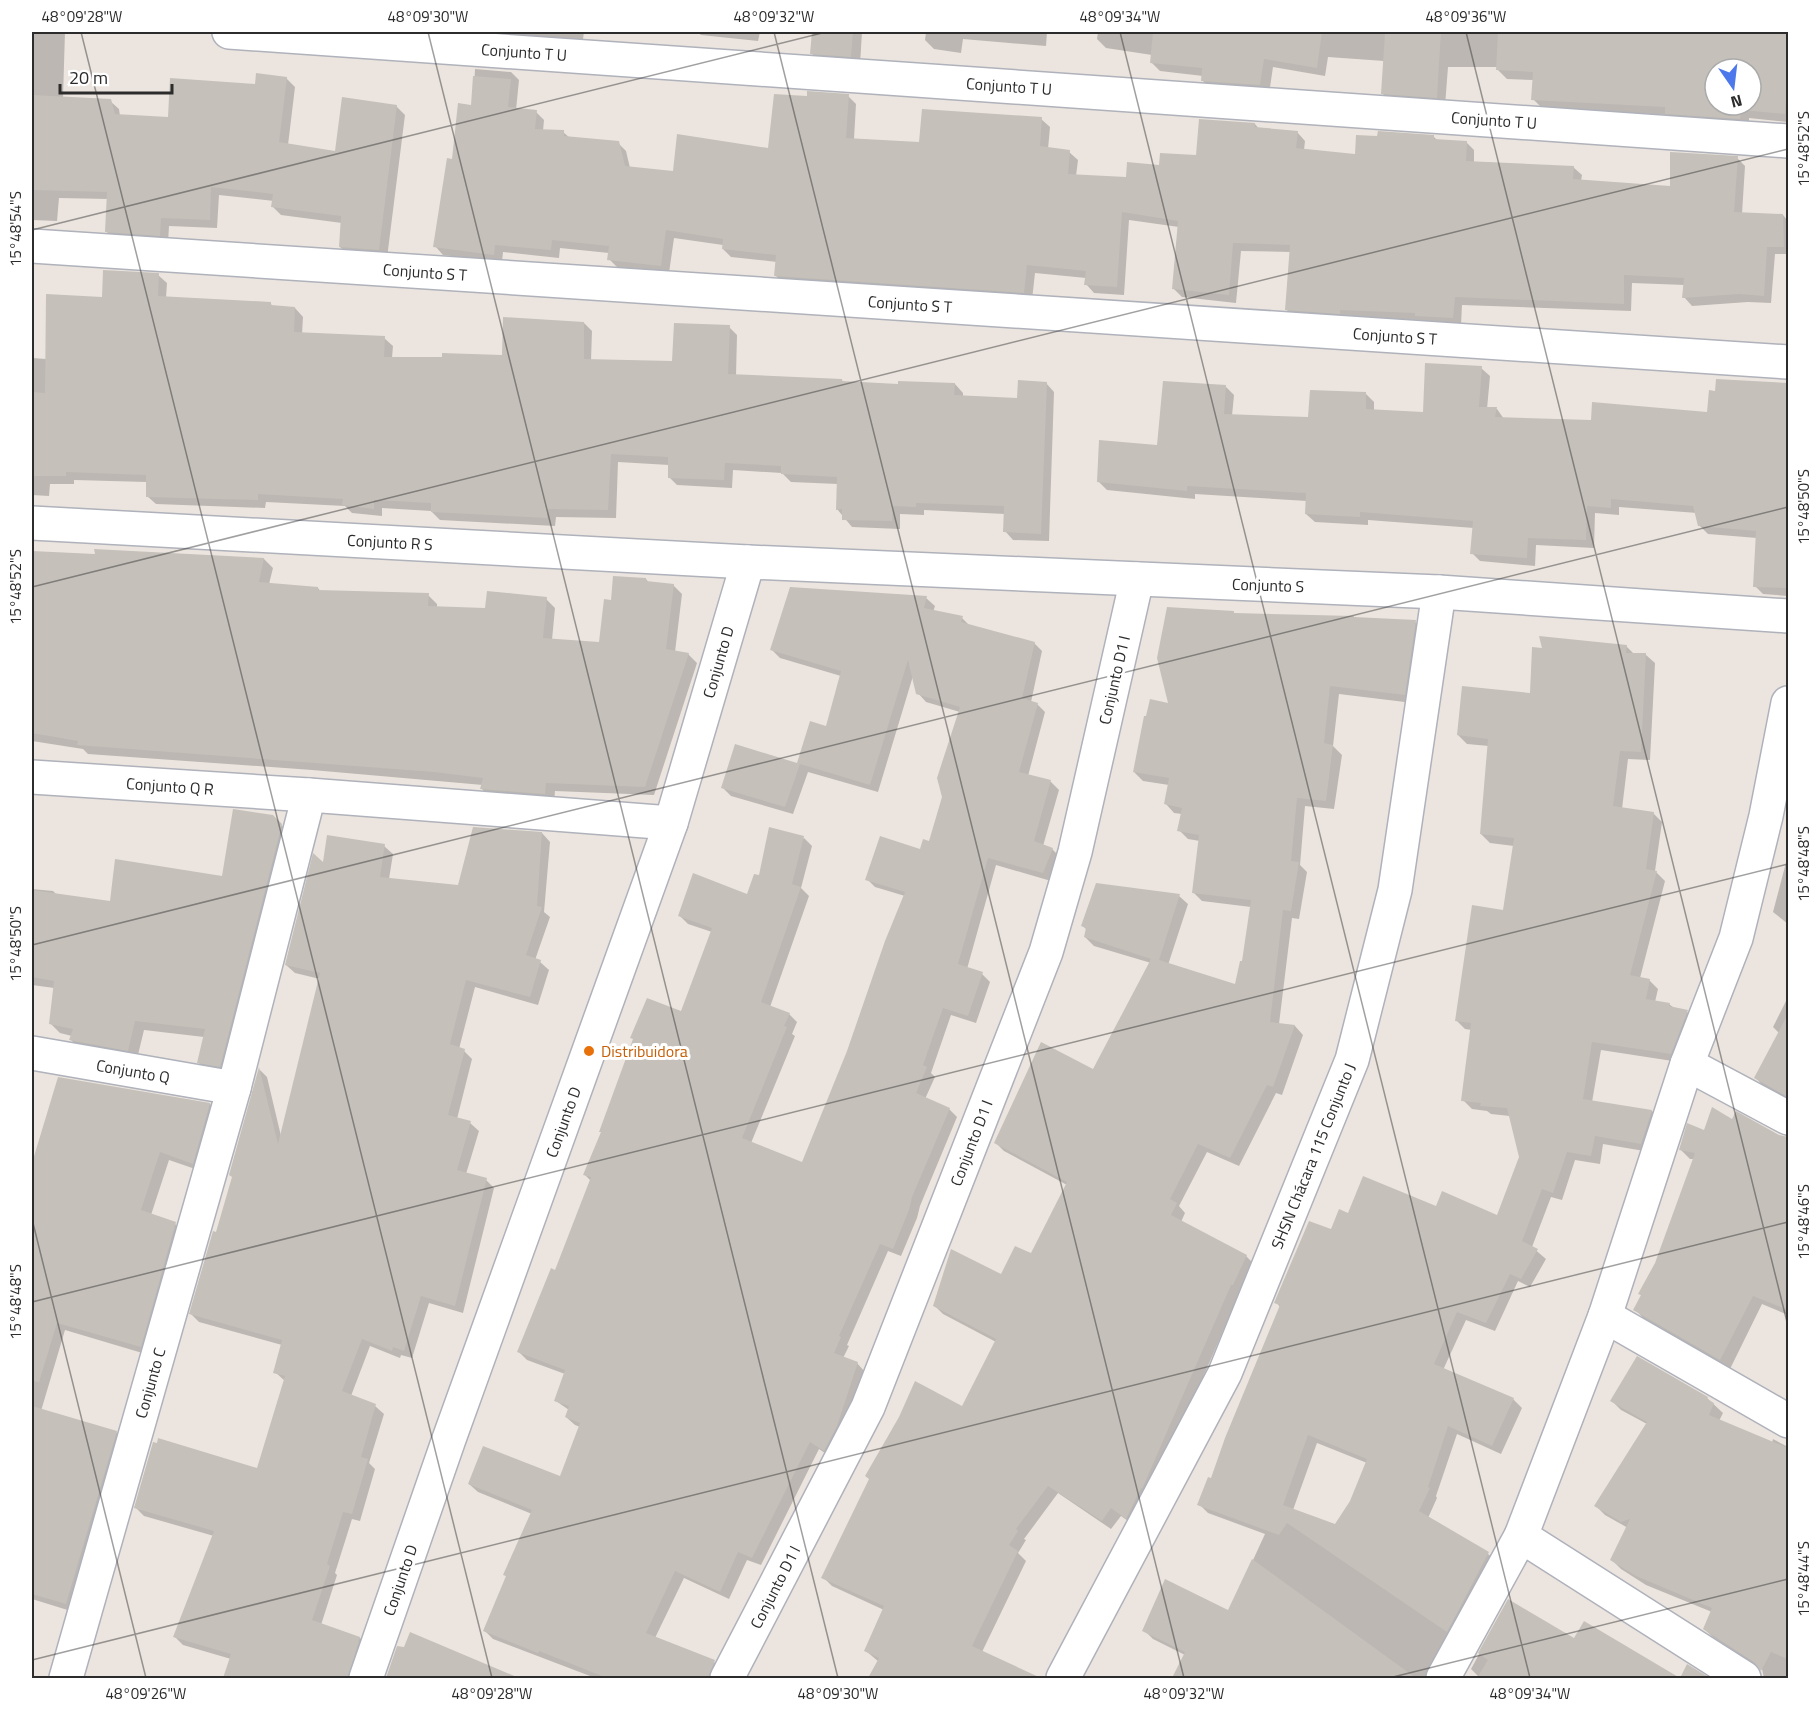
<svg xmlns="http://www.w3.org/2000/svg" width="1820" height="1710" viewBox="0 0 1820 1710" font-family="'Titillium Web',sans-serif">
<style>
.shadow{fill:#0003;fill-rule:evenodd}
.building{fill:#c5c0ba;fill-rule:evenodd}
.lines{fill:none;stroke-linecap:round;stroke-linejoin:round}
.minor-casing{stroke:#afb2bb;stroke-width:36}
.minor{stroke:#fff;stroke-width:33}
.ticks{fill:none;stroke:#2c2c2c;stroke-width:1.5;stroke-opacity:0.45}
.food-dot{fill:#e8710a;stroke:#fff;stroke-width:2}
.labels{text-anchor:middle;dominant-baseline:central;stroke-width:6;stroke-linejoin:round;paint-order:stroke}
.street-label{font-size:16px;fill:#2c2c2c;stroke:#fff}
.food-label{font-size:16px;fill:#c56008;stroke:#fff;text-anchor:start}
.neatline{fill:none;stroke:#2c2c2c;stroke-width:2}
.ticks-label{font-size:15px;text-anchor:middle;fill:#2c2c2c}
</style>
<rect width="100%" height="100%" fill="#ece5df"/>
<g class="shadow">
<polygon points="32,32 65,32 63,98 110,101 119,109 120,116 169,119 256,85 286,78 295,87 288,145 336,152 396,106 405,115 387,258 349,255 340,247 342,223 281,215 273,207 274,201 219,195 217,228 169,226 168,243 115,240 106,231 108,199 59,198 57,221 32,220"/>
<polygon points="479,32 584,32 582,46 486,39"/>
<polygon points="697,32 760,32 758,41 701,35"/>
<polygon points="813,32 862,32 860,65 821,62 811,53"/>
<polygon points="926,32 1047,32 1046,46 963,39 961,53 934,49 925,40"/>
<path d="M1098,32H1788V122L1749,118V127L1676,122L1669,115L1542,108L1533,99L1534,80L1507,79L1498,70V67H1448L1445,106L1391,102L1382,93L1384,61L1328,57L1325,76L1273,67L1269,94L1212,90L1203,81V76L1160,71L1151,62L1152,55L1106,48L1097,39ZM1715,69H1751V105H1715Z"/>
<polygon points="475,69 511,72 519,80 516,110 536,112 544,120 543,131 563,132 570,138 618,143 626,151 630,168 675,173 769,149 808,98 848,96 856,104 854,139 921,143 1041,119 1050,127 1048,149 1069,152 1078,160 1076,176 1127,178 1160,166 1198,156 1255,124 1259,129 1297,132 1305,141 1304,150 1357,155 1434,137 1438,141 1466,142 1474,150 1474,162 1573,167 1582,175 1581,181 1671,188 1737,158 1745,166 1742,214 1783,215 1788,221 1788,254 1775,254 1771,303 1748,302 1692,306 1684,297 1685,285 1632,283 1631,311 1462,305 1461,325 1424,324 1421,320 1294,318 1286,309 1291,252 1241,251 1236,303 1182,297 1173,288 1179,227 1129,220 1124,295 1094,293 1086,284 1086,278 1035,273 1032,300 784,284 776,276 777,262 731,257 723,249 723,245 674,238 669,273 617,267 609,259 609,253 560,248 559,258 503,252 502,262 443,255 435,246 454,161 473,106"/>
<polygon points="158,275 167,283 166,298 271,304 273,307 295,308 303,317 302,334 384,338 393,346 392,358 503,357 584,323 592,331 591,361 674,363 729,327 737,335 736,376 842,380 844,383 899,386 955,384 963,393 963,397 1018,400 1046,383 1054,392 1049,541 1013,540 1005,531 1005,514 924,510 924,515 900,514 900,529 852,527 837,509 838,484 791,482 782,473 733,470 732,488 677,485 669,477 669,465 618,462 616,518 556,517 555,526 440,520 431,511 382,508 382,516 352,513 345,506 266,502 265,508 156,504 147,496 147,482 74,480 74,484 50,484 49,496 32,495 32,358 46,359 104,298"/>
<polygon points="1481,368 1490,376 1487,409 1497,409 1504,419 1593,422 1708,413 1716,393 1717,381 1788,385 1788,596 1763,594 1755,586 1757,538 1708,534 1699,525 1697,513 1619,507 1619,515 1595,513 1594,548 1536,545 1535,566 1480,561 1472,553 1474,528 1368,520 1368,525 1315,522 1306,514 1307,501 1195,494 1195,499 1107,490 1098,481 1158,446 1226,387 1234,395 1232,416 1309,419 1366,394 1374,402 1374,411 1424,414"/>
<polygon points="96,550 264,559 273,568 269,584 318,588 321,592 428,595 437,604 437,607 487,610 546,599 555,608 552,640 600,644 613,602 646,579 649,583 673,585 682,594 675,652 688,654 697,663 654,795 555,791 554,803 491,798 482,789 483,785 312,770 88,754 83,749 32,741 32,553 97,556"/>
<polygon points="926,598 935,606 933,612 962,618 970,626 1034,643 1042,651 1031,702 1037,704 1045,712 1028,776 1051,782 1059,790 1043,846 1052,849 1060,857 1051,881 996,865 967,969 982,974 990,982 976,1023 951,1015 931,1073 935,1077 925,1099 949,1109 957,1117 920,1206 917,1218 901,1256 888,1251 847,1345 849,1346 843,1358 857,1363 865,1372 832,1458 819,1449 761,1565 747,1560 729,1599 684,1578 655,1638 714,1662 722,1670 719,1678 589,1678 590,1676 493,1639 485,1631 507,1577 504,1574 532,1514 478,1492 469,1484 561,1478 580,1427 575,1425 566,1417 569,1410 556,1401 565,1374 527,1360 519,1352 556,1272 591,1181 585,1175 682,1013 712,932 688,924 680,916 748,896 760,877 804,838 812,846 801,888 809,896 770,1007 789,1014 797,1022 792,1034 795,1036 751,1143 803,1164 849,1052 905,896 875,887 867,879 921,850 930,843 944,797 960,712 926,702 918,693 913,676 878,792 808,772 793,814 731,796 723,788 798,765 827,728 841,676 780,658 771,649"/>
<polygon points="1236,615 1415,622 1424,630 1413,703 1339,694 1333,746 1342,755 1334,809 1305,806 1300,865 1307,872 1299,919 1292,918 1279,1024 1295,1026 1303,1035 1282,1095 1276,1093 1239,1166 1207,1152 1179,1206 1185,1213 1181,1222 1246,1256 1255,1265 1240,1292 1151,1497 1135,1526 1121,1516 1111,1529 1058,1493 1024,1539 1026,1540 1018,1553 1026,1561 982,1652 1021,1676 1020,1678 869,1678 879,1662 866,1651 884,1610 832,1586 823,1577 962,1408 996,1342 943,1314 934,1305 1001,1276 1031,1255 1067,1185 1004,1151 995,1142 1094,1071 1151,963 1094,946 1085,937 1087,930 1082,925 1179,896 1188,904 1168,965 1236,986 1243,962 1251,907 1202,901 1193,892 1200,841 1188,839 1179,830 1182,814 1174,813 1166,804 1169,785 1143,781 1134,772 1171,705"/>
<path d="M1626,646L1634,654L1646,655L1655,663L1650,760L1628,759L1622,809L1653,813L1662,822L1655,871L1665,881L1640,978L1649,980L1658,989L1655,1002L1669,1004L1674,1008L1687,1012L1696,1020L1679,1062L1601,1050L1592,1102L1652,1111L1660,1120L1650,1152L1603,1144L1600,1164L1575,1160L1562,1200L1551,1197L1532,1247L1546,1259L1530,1287L1518,1281L1495,1331L1466,1320L1443,1370L1513,1399L1522,1408L1501,1454L1457,1434L1436,1496L1437,1498L1428,1518L1488,1554L1497,1562L1435,1678H1173L1185,1655L1153,1639L1144,1630L1229,1612L1265,1534L1208,1513L1199,1504L1212,1480L1280,1307L1276,1302L1331,1231L1349,1215L1437,1208L1498,1217L1521,1157L1510,1116L1491,1114L1487,1111L1472,1109L1463,1100L1472,1030L1465,1029L1457,1021L1505,912L1514,846L1490,843L1481,834L1489,746L1467,744L1458,735ZM1317,1443L1367,1463L1351,1502L1335,1525L1293,1510Z"/>
<polygon points="273,817 291,835 230,1076 208,1072 198,1062 204,1037 144,1030 137,1059 81,1050 71,1040 72,1036 60,1033 50,1023 54,988 32,985 32,889 53,891 57,895 111,902 223,877"/>
<polygon points="542,833 550,842 544,912 550,917 535,960 540,962 549,970 538,1005 475,987 459,1049 464,1051 472,1059 457,1119 470,1123 479,1131 466,1174 486,1180 494,1188 463,1313 429,1303 412,1358 401,1355 400,1358 370,1346 351,1396 375,1406 384,1414 369,1463 375,1469 360,1521 352,1519 335,1573 337,1575 321,1625 360,1638 368,1646 357,1678 224,1678 231,1659 183,1645 175,1637 214,1536 144,1516 136,1508 258,1469 285,1381 275,1372 282,1345 199,1322 191,1314 218,1234 260,1070 267,1077 281,1136 320,979 295,973 286,965 324,865 384,846 393,854 389,879 459,887"/>
<polygon points="1788,855 1788,924 1773,912"/>
<polygon points="1788,997 1788,1100 1765,1088 1756,1078 1780,1034 1773,1027"/>
<polygon points="59,1078 210,1104 218,1113 201,1171 169,1160 151,1215 175,1224 184,1232 149,1355 65,1330 41,1411 116,1432 125,1441 74,1612 32,1599 32,1174"/>
<polygon points="1732,1121 1788,1138 1788,1315 1762,1304 1730,1369 1644,1319 1635,1309 1642,1296 1640,1294 1656,1263 1694,1159 1690,1159 1680,1149 1705,1132"/>
<polygon points="1707,1398 1723,1413 1719,1421 1772,1443 1773,1439 1788,1447 1788,1678 1764,1678 1762,1669 1714,1638 1704,1629 1712,1612 1646,1585 1621,1569 1612,1560 1628,1528 1605,1515 1596,1506 1647,1424 1621,1410 1612,1401"/>
<polygon points="1508,1601 1574,1640 1637,1667 1656,1678 1480,1678 1471,1669"/>
<polygon points="398,1647 487,1671 483,1678 387,1678"/>
</g>
<g class="building">
<polygon points="812,32 853,32 851,57 810,54"/>
<polygon points="1153,32 1322,32 1317,68 1264,59 1260,85 1201,81 1202,68 1150,63"/>
<polygon points="1385,32 1441,32 1437,98 1381,94"/>
<path d="M1498,32H1788V70L1785,114L1741,110L1740,119L1665,114V107L1531,100L1533,72L1496,70ZM1715,69H1751V105H1715Z"/>
<polygon points="256,73 287,77 279,142 335,151 342,97 397,105 379,250 339,247 341,216 271,207 273,194 211,187 210,220 161,218 160,236 105,232 107,192 32,190 34,141 32,141 32,95 111,99 115,114 168,117 170,78 255,84"/>
<polygon points="473,76 511,79 508,107 537,110 535,129 564,130 564,136 619,141 625,166 673,171 677,134 768,148 774,94 807,96 807,91 849,94 846,138 919,142 922,109 1042,117 1040,146 1070,150 1068,174 1126,177 1127,162 1159,165 1160,153 1196,155 1199,119 1255,123 1255,127 1298,131 1296,148 1355,154 1356,135 1377,136 1378,131 1434,135 1434,139 1467,141 1466,161 1574,166 1573,179 1670,186 1670,152 1738,156 1734,212 1783,214 1784,247 1767,247 1764,296 1739,294 1682,298 1684,278 1624,275 1624,304 1455,297 1453,318 1415,316 1415,313 1340,310 1340,314 1285,310 1290,245 1233,243 1229,295 1172,289 1178,221 1122,212 1117,287 1084,285 1086,271 1027,265 1024,293 774,276 776,255 722,249 723,239 666,230 661,266 607,260 609,246 552,240 551,250 495,245 494,255 433,247 447,158 452,159 458,103 471,105"/>
<polygon points="103,270 159,273 158,296 271,302 271,305 295,307 294,332 385,336 384,357 442,357 442,353 502,355 503,317 584,322 584,359 672,361 674,323 730,325 728,374 842,379 842,381 898,384 898,381 955,383 954,395 1017,398 1018,380 1047,382 1041,534 1003,532 1004,506 916,503 916,507 893,506 892,521 842,520 842,509 836,510 837,477 781,474 781,466 725,463 724,480 668,478 668,457 611,454 608,510 548,509 547,518 431,512 431,503 374,500 374,509 342,505 343,499 258,494 258,500 146,497 146,475 66,472 66,476 32,476 32,392 45,393 46,294 102,297"/>
<polygon points="1425,363 1482,366 1479,407 1497,407 1495,417 1591,420 1592,402 1707,412 1709,390 1715,391 1716,379 1788,383 1788,588 1753,587 1756,531 1698,526 1693,506 1611,499 1611,508 1587,506 1586,540 1528,538 1527,558 1470,554 1473,521 1360,512 1360,517 1305,514 1306,493 1187,486 1187,491 1097,482 1099,440 1157,445 1163,381 1226,385 1224,414 1308,417 1310,390 1366,392 1366,409 1423,412"/>
<polygon points="94,549 264,558 259,582 318,587 318,590 429,593 428,606 485,608 487,591 547,597 543,638 599,642 604,599 611,600 613,576 646,578 646,581 674,584 666,649 689,653 645,787 546,783 545,794 480,789 483,778 434,772 77,745 78,741 32,733 32,551 95,554"/>
<polygon points="790,587 927,596 924,608 963,616 961,622 1035,642 1022,698 1038,703 1019,772 1051,780 1034,841 1053,848 1043,873 988,858 958,964 983,972 968,1016 943,1008 923,1065 927,1067 916,1093 950,1108 912,1197 909,1210 893,1249 880,1244 839,1336 841,1337 834,1353 858,1362 837,1426 824,1451 810,1442 752,1558 738,1552 720,1592 675,1571 646,1633 715,1660 708,1678 607,1678 539,1651 538,1653 483,1631 506,1576 503,1575 532,1510 468,1484 483,1446 560,1476 580,1423 565,1417 569,1406 554,1401 565,1370 517,1352 551,1268 555,1270 591,1177 583,1175 601,1132 599,1132 633,1039 630,1038 647,998 681,1011 712,928 678,916 693,873 747,894 754,874 759,875 769,827 804,836 792,884 801,887 761,1002 790,1013 784,1026 787,1027 742,1138 802,1162 847,1051 885,941 905,892 865,880 880,836 920,849 923,839 929,841 942,797 937,778 960,707 916,694 908,660 870,785 800,764 785,807 721,788 735,744 797,763 810,721 826,726 841,671 770,650"/>
<polygon points="1167,607 1234,611 1234,613 1354,616 1354,617 1416,620 1405,695 1330,686 1324,743 1333,745 1326,801 1297,798 1291,861 1299,862 1291,911 1283,910 1270,1022 1295,1025 1273,1087 1267,1085 1230,1158 1198,1144 1170,1199 1177,1203 1171,1215 1247,1255 1233,1285 1231,1285 1142,1489 1141,1488 1126,1519 1111,1508 1102,1521 1048,1486 1016,1529 1018,1531 1009,1545 1018,1551 972,1646 1041,1678 868,1678 879,1658 864,1651 884,1606 821,1578 869,1479 865,1476 899,1417 915,1381 962,1406 996,1339 933,1306 951,1249 1001,1274 1015,1246 1031,1253 1067,1182 994,1143 1041,1042 1093,1069 1151,959 1084,937 1086,928 1081,926 1096,883 1180,894 1159,960 1235,984 1240,961 1242,961 1251,900 1192,893 1199,835 1177,831 1182,808 1164,804 1169,778 1133,772 1144,716 1146,716 1150,699 1168,703 1157,658"/>
<path d="M1539,636L1627,645L1626,653H1646L1641,752L1620,751L1613,806L1654,812L1646,869L1657,871L1630,975L1650,979L1646,999L1670,1003L1669,1006L1688,1010L1671,1054L1592,1042L1583,1099L1652,1110L1641,1144L1595,1136L1591,1156L1567,1152L1553,1193L1542,1189L1522,1241L1538,1249L1521,1279L1510,1274L1486,1323L1457,1312L1434,1364L1514,1398L1492,1446L1448,1426L1428,1487L1430,1488L1419,1511L1489,1552L1447,1632L1287,1523L1279,1535L1197,1505L1208,1477L1211,1478L1225,1438L1280,1305L1274,1303L1309,1221L1331,1229L1339,1209L1348,1213L1363,1176L1436,1206L1442,1191L1497,1215L1519,1157L1507,1108L1480,1106L1481,1103L1461,1101L1471,1023L1455,1021L1472,905L1503,910L1514,838L1480,834L1488,739L1457,735L1462,686L1530,693L1532,647L1542,648ZM1308,1435L1367,1459L1350,1501L1335,1524L1283,1505Z"/>
<polygon points="233,809 273,815 282,824 220,1067 197,1063 205,1029 135,1021 128,1051 69,1040 73,1029 49,1024 54,981 32,977 32,890 110,901 115,859 222,876"/>
<polygon points="473,827 542,832 537,906 542,907 526,955 541,960 530,997 466,980 450,1044 465,1049 448,1115 471,1121 457,1170 487,1178 455,1306 421,1296 404,1351 393,1347 392,1351 362,1339 342,1391 376,1404 361,1457 368,1459 352,1514 343,1512 327,1564 330,1566 312,1620 360,1637 348,1678 223,1678 231,1654 173,1637 214,1531 134,1508 153,1442 157,1443 158,1438 257,1468 285,1376 273,1373 282,1340 189,1314 213,1231 216,1232 232,1177 229,1175 259,1067 278,1144 320,973 285,965 313,853 323,862 327,835 385,844 380,877 458,885"/>
<polygon points="1788,1014 1788,1097 1754,1078"/>
<polygon points="58,1077 210,1103 193,1164 160,1152 141,1210 176,1222 141,1347 57,1323 39,1382 32,1381 32,1163"/>
<polygon points="1712,1107 1732,1119 1736,1111 1779,1135 1788,1137 1788,1310 1753,1296 1720,1360 1633,1310 1641,1295 1638,1294 1655,1263 1695,1153 1679,1150 1687,1123 1704,1130"/>
<polygon points="1637,1356 1708,1397 1707,1399 1714,1403 1709,1415 1788,1448 1788,1659 1771,1652 1761,1671 1754,1662 1703,1629 1712,1608 1636,1576 1610,1560 1630,1519 1621,1522 1594,1506 1647,1422 1610,1401"/>
<polygon points="32,1406 117,1431 66,1604 32,1594"/>
<polygon points="1252,1559 1416,1678 1172,1678 1185,1652 1142,1631 1165,1579 1228,1610"/>
<polygon points="1508,1599 1574,1638 1584,1621 1680,1678 1687,1664 1710,1678 1477,1678 1488,1660 1478,1653"/>
<polygon points="410,1632 519,1678 386,1678 397,1646 404,1647"/>
</g>
<g class="lines">
<g class="minor-casing">
<g id="minor">
<polyline points="229,32 1788,141"/>
<polyline points="32,246 1788,362"/>
<polyline points="32,523 748,562 1439,592 1788,616"/>
<polyline points="32,777 309,795 671,823"/>
<polyline points="32,1053 234,1088"/>
<polyline points="1687,1064 1788,1118"/>
<polyline points="1605,1316 1788,1421"/>
<polyline points="1521,1536 1744,1678"/>
<polyline points="66,1678 234,1088 309,795"/>
<polyline points="366,1678 449,1439 671,823 748,562"/>
<polyline points="727,1678 868,1407 1046,952 1075,852 1137,579"/>
<polyline points="1063,1678 1225,1373 1352,1060 1395,890 1439,592"/>
<polyline points="1443,1678 1521,1536 1605,1316 1687,1064 1736,938 1766,816 1788,703"/>
</g>
</g>
<use href="#minor" class="minor"/>
</g>
<path class="ticks" d="M81,32L492,1678M428,32L838,1678M774,32L1184,1678M1120,32L1530,1678M1466,32L1788,1326M32,230L826,32M32,587L1788,149M32,945L1788,507M32,1219L146,1678M32,1302L1788,864M32,1660L1788,1222M1389,1678L1788,1579"/>
<circle class="food-dot" cx="589" cy="1051" r="6"/>
<g class="labels">
<g class="street-label">
<text transform="translate(524 52) rotate(4)">Conjunto T U</text>
<text transform="translate(1009 86) rotate(4)">Conjunto T U</text>
<text transform="translate(1494 120) rotate(4)">Conjunto T U</text>
<text transform="translate(425 272) rotate(4)">Conjunto S T</text>
<text transform="translate(910 304) rotate(4)">Conjunto S T</text>
<text transform="translate(1395 336) rotate(4)">Conjunto S T</text>
<text transform="translate(390 542) rotate(3)">Conjunto R S</text>
<text transform="translate(1268 585) rotate(2)">Conjunto S</text>
<text transform="translate(718 662) rotate(-74)">Conjunto D</text>
<text transform="translate(1114 680) rotate(-77)">Conjunto D1 I</text>
<text transform="translate(170 786) rotate(4)">Conjunto Q R</text>
<text transform="translate(133 1071) rotate(10)">Conjunto Q</text>
<text transform="translate(563 1122) rotate(-70)">Conjunto D</text>
<text transform="translate(971 1143) rotate(-69)">Conjunto D1 I</text>
<text transform="translate(1313 1156) rotate(-68)">SHSN Chácara 115 Conjunto J</text>
<text transform="translate(150 1383) rotate(-74)">Conjunto C</text>
<text transform="translate(400 1580) rotate(-71)">Conjunto D</text>
<text transform="translate(775 1587) rotate(-63)">Conjunto D1 I</text>
</g>
<g class="food-label">
<text x="601" y="1051">Distribuidora</text>
</g>
</g>
<rect width="1820" height="1710" fill="none" stroke="#ffffff" stroke-width="66"/>
<g transform="translate(1733 87) rotate(166)"><circle r="28" fill="#ffffff" stroke="#ababab" stroke-width="1.5"/>
<path d="M0-4.5L10 22L0 15L-10 22Z" fill="#4d78eb"/>
<text y="-9" font-size="16" font-weight="bold" text-anchor="middle" fill="#2c2c2c">N</text>
</g>
<path d="M60 84v9h112v-9" fill="none" stroke="#2c2c2c" stroke-width="3"/>
<text x="69" y="84" font-size="18" fill="#2c2c2c" stroke="#ffffff" stroke-width="4.5" paint-order="stroke">20 m</text>
<rect x="33" y="33" width="1754" height="1644" class="neatline"/>
<g class="ticks-label">
<text x="82" y="22">48°09'28"W</text>
<text x="428" y="22">48°09'30"W</text>
<text x="774" y="22">48°09'32"W</text>
<text x="1120" y="22">48°09'34"W</text>
<text x="1466" y="22">48°09'36"W</text>
<text transform="translate(1804 149) rotate(-90)" y="5">15°48'52"S</text>
<text transform="translate(16 229) rotate(-90)" y="5">15°48'54"S</text>
<text transform="translate(1804 507) rotate(-90)" y="5">15°48'50"S</text>
<text transform="translate(16 587) rotate(-90)" y="5">15°48'52"S</text>
<text transform="translate(1804 864) rotate(-90)" y="5">15°48'48"S</text>
<text transform="translate(16 944) rotate(-90)" y="5">15°48'50"S</text>
<text transform="translate(1804 1222) rotate(-90)" y="5">15°48'46"S</text>
<text transform="translate(16 1302) rotate(-90)" y="5">15°48'48"S</text>
<text transform="translate(1804 1579) rotate(-90)" y="5">15°48'44"S</text>
<text x="146" y="1699">48°09'26"W</text>
<text x="492" y="1699">48°09'28"W</text>
<text x="838" y="1699">48°09'30"W</text>
<text x="1184" y="1699">48°09'32"W</text>
<text x="1530" y="1699">48°09'34"W</text>
</g>
</svg>
